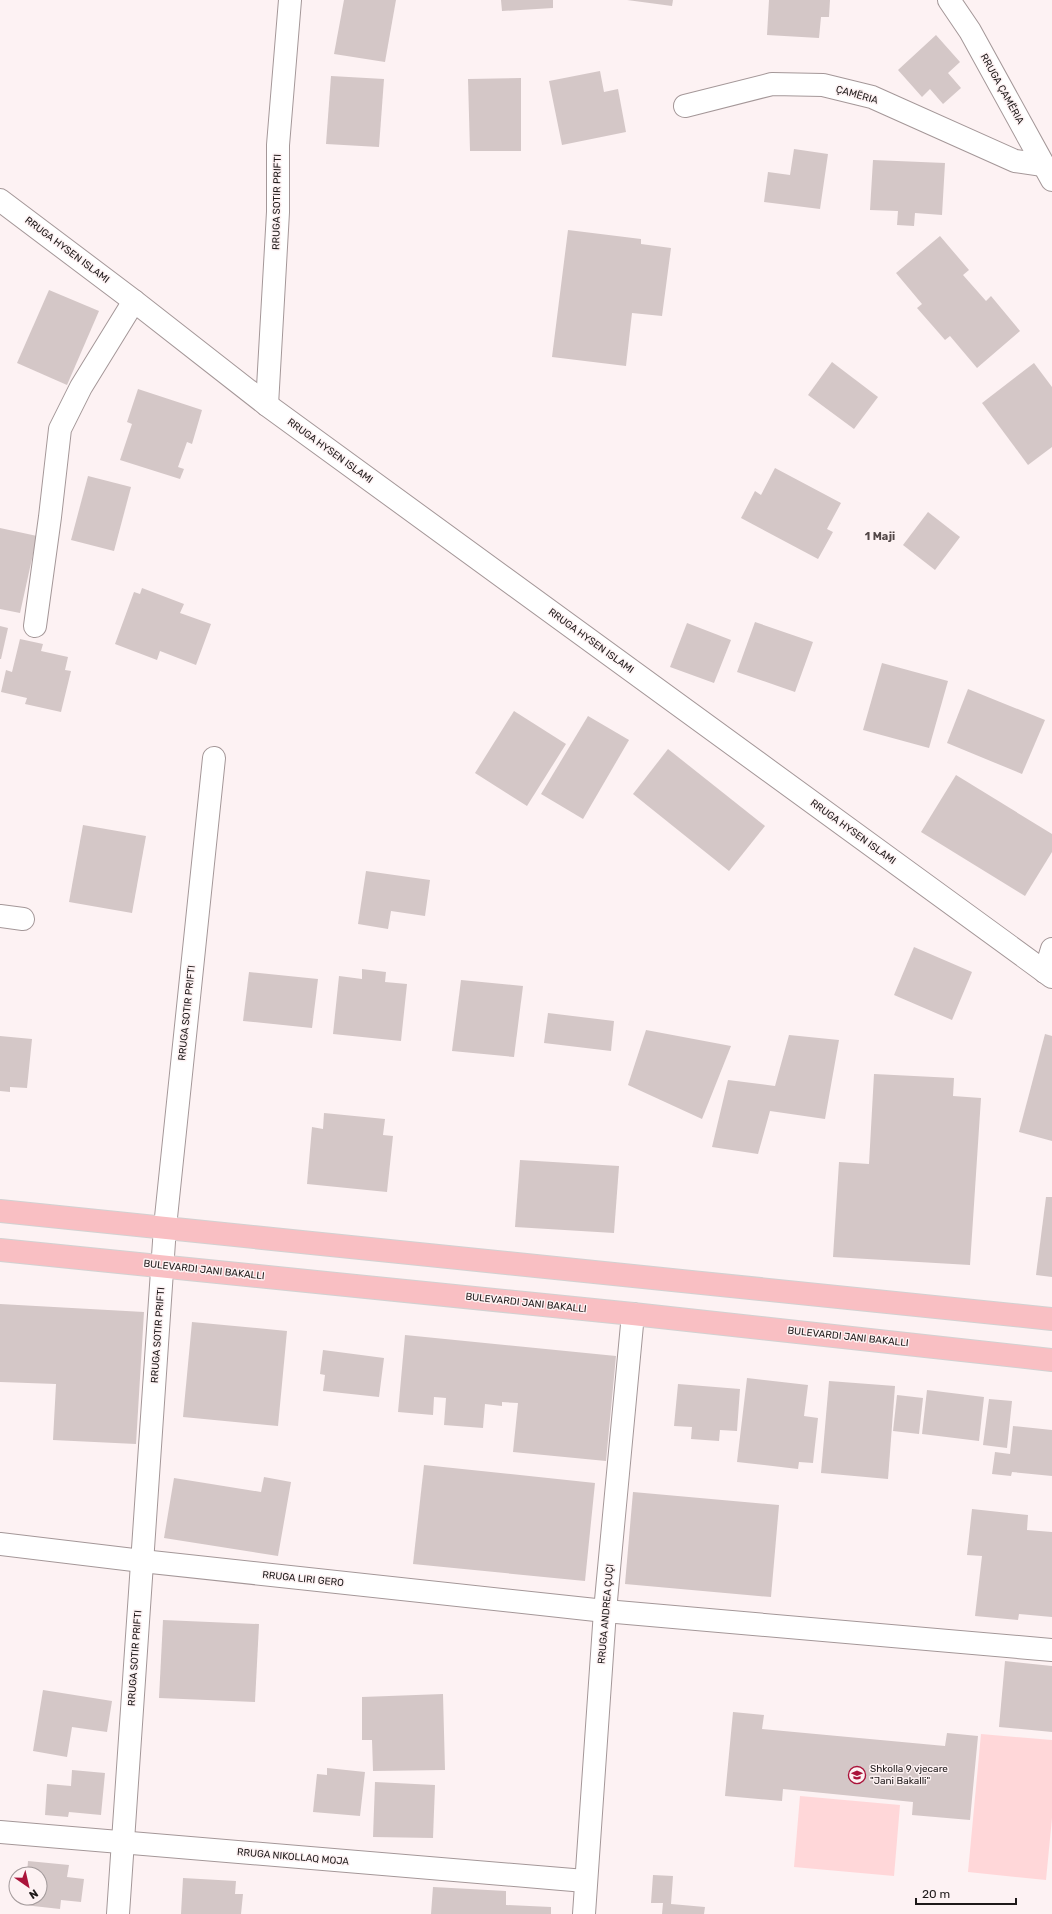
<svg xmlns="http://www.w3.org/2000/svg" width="1052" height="1914" viewBox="0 0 1052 1914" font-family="Rubik,sans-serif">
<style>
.green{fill:#ffd7d9}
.building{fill:#d4c7c7}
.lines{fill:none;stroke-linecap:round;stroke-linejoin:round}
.minor-casing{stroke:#a49798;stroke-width:24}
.major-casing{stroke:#d2d1d1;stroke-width:24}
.minor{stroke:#fff;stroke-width:22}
.major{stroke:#f9bfc3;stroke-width:22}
.labels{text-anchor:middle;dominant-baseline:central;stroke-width:3;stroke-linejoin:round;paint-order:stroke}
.street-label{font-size:10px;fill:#1e1919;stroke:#fdf2f3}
.poi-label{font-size:10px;fill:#1e1919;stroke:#fdf2f3;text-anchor:start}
.neighbourhood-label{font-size:11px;font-weight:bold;fill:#514646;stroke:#fdf2f3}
</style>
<rect width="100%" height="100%" fill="#fdf2f3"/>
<g class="green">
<polygon points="981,1734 1052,1740 1052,1818 1046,1880 968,1872"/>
<polygon points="800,1796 900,1805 894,1876 794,1867"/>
</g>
<g class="building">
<polygon points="344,0 396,0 385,62 334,54"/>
<polygon points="501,0 553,0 553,8 502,11"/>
<polygon points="627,0 673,0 672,6"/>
<polygon points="769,0 830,0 829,17 821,17 819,38 767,35"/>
<polygon points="936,35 960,62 948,73 961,88 943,104 930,89 922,97 898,70"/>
<polygon points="600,71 604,92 618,89 626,132 562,145 549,81"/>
<polygon points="331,76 384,79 379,147 326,144"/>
<polygon points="521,78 521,151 470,151 468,79"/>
<polygon points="794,149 828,154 820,209 764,202 768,172 790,175"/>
<polygon points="873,160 945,163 942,215 915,213 914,226 897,225 898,211 870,210"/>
<polygon points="568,230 641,239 641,244 671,248 662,316 632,313 626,366 552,357"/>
<polygon points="940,236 969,270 963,275 986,301 991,296 1020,331 977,368 950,336 945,340 917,308 922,304 896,273"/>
<polygon points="49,290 99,311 67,385 17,363"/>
<polygon points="832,362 878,397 854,429 808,395"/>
<polygon points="1034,363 1052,387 1052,447 1028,465 982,403"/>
<polygon points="138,389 202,410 192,444 187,442 178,467 184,469 180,479 120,460 132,424 127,422"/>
<polygon points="775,468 841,503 827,529 833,532 818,559 741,518 755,491 761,495"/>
<polygon points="88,476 131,487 114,551 71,540"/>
<polygon points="928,512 960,537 935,570 903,545"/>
<polygon points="0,528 37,536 20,613 0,609"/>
<polygon points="142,588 184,604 180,613 211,624 196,665 160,651 157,660 115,644 134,592 140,594"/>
<polygon points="755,622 813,642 795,692 737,672"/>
<polygon points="687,623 731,640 714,683 670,667"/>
<polygon points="0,626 8,628 1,659 0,659"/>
<polygon points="20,639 43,644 41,651 68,657 65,670 71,671 61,712 25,704 27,698 1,692 6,670 12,672"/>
<polygon points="882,663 948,681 929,748 863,730"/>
<polygon points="968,689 1045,720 1022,774 947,743"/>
<polygon points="514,711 566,744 527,806 475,773"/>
<polygon points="588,716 629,740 583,819 541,794"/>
<polygon points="668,749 765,826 729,871 633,794"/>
<polygon points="956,775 1052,834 1052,852 1025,896 921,832"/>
<polygon points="83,825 146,836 132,913 69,902"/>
<polygon points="366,871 430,880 425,916 391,911 388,929 358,924"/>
<polygon points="914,947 972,972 952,1020 894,995"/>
<polygon points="362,969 386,972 385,982 407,984 401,1041 333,1034 339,976 362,979"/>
<polygon points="249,972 318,979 312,1028 243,1021"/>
<polygon points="461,980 523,986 514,1057 452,1051"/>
<polygon points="548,1013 614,1021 611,1051 544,1043"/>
<polygon points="646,1030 731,1046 702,1119 628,1085"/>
<polygon points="1045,1034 1052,1036 1052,1141 1019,1132"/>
<polygon points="789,1035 839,1040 825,1119 770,1111 758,1154 712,1147 728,1080 775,1086"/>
<polygon points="0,1036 32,1039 27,1088 10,1087 10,1092 0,1091"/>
<polygon points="874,1074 954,1078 953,1096 981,1098 970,1265 833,1257 839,1162 869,1164"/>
<polygon points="324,1113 385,1119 383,1135 393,1136 387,1192 307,1184 312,1127 323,1129"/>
<polygon points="520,1160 619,1166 614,1233 515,1227"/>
<polygon points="1046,1197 1052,1197 1052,1277 1036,1275"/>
<polygon points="0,1304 144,1312 136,1444 53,1440 56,1384 0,1382"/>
<polygon points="192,1322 287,1331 278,1426 183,1417"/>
<polygon points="405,1335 616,1356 606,1461 513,1452 518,1403 502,1402 502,1406 485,1404 483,1428 444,1425 446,1398 434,1397 433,1415 398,1412"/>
<polygon points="323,1350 384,1358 379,1397 323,1391 325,1375 320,1374"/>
<polygon points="747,1378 808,1385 804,1416 818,1418 813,1463 799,1462 798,1469 737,1462"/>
<polygon points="829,1381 895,1386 888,1479 821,1473"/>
<polygon points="678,1384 740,1389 737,1431 720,1430 719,1441 691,1439 692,1427 674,1426"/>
<polygon points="927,1390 984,1397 979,1441 922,1434"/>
<polygon points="897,1395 923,1398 919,1434 893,1431"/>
<polygon points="989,1399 1012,1401 1007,1448 983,1445"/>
<polygon points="1013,1426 1052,1430 1052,1476 1012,1472 1011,1476 992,1474 995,1452 1010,1454"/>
<polygon points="424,1465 595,1483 585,1581 413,1564"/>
<polygon points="264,1477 291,1482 278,1556 164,1538 174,1478 261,1492"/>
<polygon points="633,1492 779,1505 771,1597 625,1584"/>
<polygon points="972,1509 1028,1515 1027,1530 1052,1532 1052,1617 1019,1614 1018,1620 975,1616 982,1556 967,1555"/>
<polygon points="163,1620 259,1624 255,1702 159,1698"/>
<polygon points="1005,1661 1052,1666 1052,1732 999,1727"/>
<polygon points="43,1690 112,1701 107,1732 72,1727 67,1757 33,1751"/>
<polygon points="443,1694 445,1770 373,1771 372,1740 362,1740 362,1697"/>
<polygon points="733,1712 764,1715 762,1729 945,1746 947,1733 978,1736 970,1820 912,1815 913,1802 783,1789 782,1801 725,1796"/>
<polygon points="327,1768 365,1772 360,1816 313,1812 317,1774 327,1775"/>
<polygon points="72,1770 105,1773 101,1815 69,1812 68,1817 45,1815 47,1784 71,1786"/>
<polygon points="375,1782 435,1785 433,1838 373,1837"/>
<polygon points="28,1861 69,1865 67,1877 84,1879 81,1902 61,1900 60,1909 24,1905 24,1898 40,1898 40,1874 27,1874"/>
<polygon points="653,1875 673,1876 671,1904 705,1907 704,1914 662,1914 663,1903 651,1903"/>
<polygon points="183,1878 236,1881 235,1894 243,1894 241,1914 181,1914"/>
<polygon points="433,1887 506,1891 506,1905 551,1907 551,1914 431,1914"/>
</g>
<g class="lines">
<g class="minor-casing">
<g id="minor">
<polyline points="949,0 970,31 1052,180"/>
<polyline points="685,106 772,84 823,85 872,97 1015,161 1043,165"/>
<polyline points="0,200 134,301 267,405 1052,977"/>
<polyline points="267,405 278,212 278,145 290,0"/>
<polyline points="35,626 50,517 60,429 81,387 134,301"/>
<polyline points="0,916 23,919"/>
<polyline points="1045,972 1052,949"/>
<polyline points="0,1544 142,1561 605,1611 1052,1650"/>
<polyline points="0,1832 585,1881"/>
<polyline points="118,1914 165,1227 214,758"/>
<polyline points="584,1914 605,1611 633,1314"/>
</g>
</g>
<g class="major-casing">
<g id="major">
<polyline points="0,1211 1052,1319"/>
<polyline points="0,1250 633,1314 1052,1360"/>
</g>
</g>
<use href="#minor" class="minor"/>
<use href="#major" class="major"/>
</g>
<defs>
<g id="school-ring" transform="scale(0.9)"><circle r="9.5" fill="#fdf2f3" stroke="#aa133a" stroke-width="1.5"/><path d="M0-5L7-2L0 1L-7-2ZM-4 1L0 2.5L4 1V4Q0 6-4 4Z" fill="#aa133a"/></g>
</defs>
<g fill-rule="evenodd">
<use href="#school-ring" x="857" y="1775"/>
</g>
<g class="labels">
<g class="street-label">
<text transform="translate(1002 89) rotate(61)">RRUGA ÇAMËRIA</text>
<text transform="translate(857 95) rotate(16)">ÇAMËRIA</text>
<text transform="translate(277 202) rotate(-89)">RRUGA SOTIR PRIFTI</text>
<text transform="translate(67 250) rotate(37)">RRUGA HYSEN ISLAMI</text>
<text transform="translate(330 451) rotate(36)">RRUGA HYSEN ISLAMI</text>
<text transform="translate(591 641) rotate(36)">RRUGA HYSEN ISLAMI</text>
<text transform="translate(853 832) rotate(36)">RRUGA HYSEN ISLAMI</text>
<text transform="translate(187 1013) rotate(-84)">RRUGA SOTIR PRIFTI</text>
<text transform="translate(204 1270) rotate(6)">BULEVARDI JANI BAKALLI</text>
<text transform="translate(526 1303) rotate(6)">BULEVARDI JANI BAKALLI</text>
<text transform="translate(158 1335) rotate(-86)">RRUGA SOTIR PRIFTI</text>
<text transform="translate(848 1337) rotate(6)">BULEVARDI JANI BAKALLI</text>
<text transform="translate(303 1579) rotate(6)">RRUGA LIRI GERO</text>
<text transform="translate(606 1614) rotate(-85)">RRUGA ANDREA ÇUÇI</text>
<text transform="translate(135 1658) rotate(-86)">RRUGA SOTIR PRIFTI</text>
<text transform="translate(293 1857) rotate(5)">RRUGA NIKOLLAQ MOJA</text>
</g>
<g class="poi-label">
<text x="870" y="1769">Shkolla 9 vjecare<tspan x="870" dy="12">"Jani Bakalli"</tspan></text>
</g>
<g class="neighbourhood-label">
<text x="880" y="536">1 Maji</text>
</g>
</g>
<g transform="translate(28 1886) rotate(146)"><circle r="19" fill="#fdf2f3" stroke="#a49b9c"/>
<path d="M0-3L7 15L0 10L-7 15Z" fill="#aa133a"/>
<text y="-6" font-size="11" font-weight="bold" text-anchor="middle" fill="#1e1919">N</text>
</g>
<path d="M916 1898v6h100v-6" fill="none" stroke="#1e1919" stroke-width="2"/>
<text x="922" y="1898" font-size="12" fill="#1e1919" stroke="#fdf2f3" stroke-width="3" paint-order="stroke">20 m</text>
</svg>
